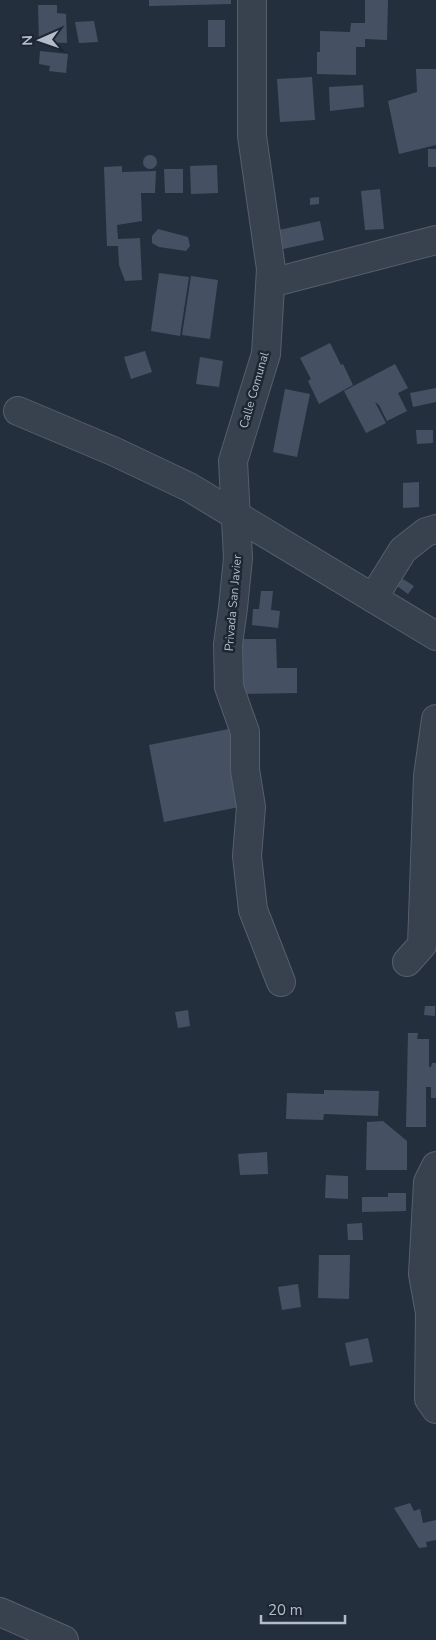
<svg xmlns="http://www.w3.org/2000/svg" width="436" height="1640" viewBox="0 0 436 1640" font-family="'Nunito Sans',sans-serif">
<style>
.building{fill:#455162}
.lines{fill:none;stroke-linecap:round;stroke-linejoin:round}
.minor-casing{stroke:#565f6c;stroke-width:30}
.minor{stroke:#38414e;stroke-width:28}
.labels{text-anchor:middle;dominant-baseline:central;stroke-width:5;stroke-linejoin:round;paint-order:stroke}
.street-label{font-size:12px;fill:#b4bcc9;stroke:#1d2633}
</style>
<rect width="100%" height="100%" fill="#242f3e"/>
<g class="building">
<polygon points="149,0 231,0 231,4 149,6"/>
<polygon points="365,0 388,0 387,40 365,39 365,47 356,47 356,75 317,74 317,52 320,52 320,31 350,32 351,23 365,23"/>
<polygon points="38,5 57,5 57,13 66,14 67,43 39,42"/>
<rect x="208" y="20" width="17" height="27"/>
<polygon points="94,21 98,42 79,43 75,22"/>
<polygon points="40,51 68,54 66,73 49,71 50,66 39,64"/>
<polygon points="416,69 436,69 436,145 399,154 388,101 417,92"/>
<polygon points="312,77 315,120 280,122 277,79"/>
<polygon points="363,85 364,107 330,111 329,87"/>
<rect x="428" y="149" width="8" height="18"/>
<circle cx="150" cy="162" r="7"/>
<polygon points="217,165 218,193 191,194 190,166"/>
<polygon points="122,166 122,172 156,171 155,193 141,193 142,221 117,225 118,239 140,238 142,280 125,281 119,265 118,246 107,246 104,167"/>
<polygon points="164,169 183,169 183,193 165,193"/>
<polygon points="380,189 384,229 365,230 361,191"/>
<polygon points="319,197 319,204 310,205 310,198"/>
<polygon points="320,221 324,240 283,249 279,230"/>
<polygon points="158,229 188,237 190,246 186,251 159,247 152,243 152,236"/>
<polygon points="159,273 189,277 180,336 151,331"/>
<polygon points="191,276 218,280 210,339 182,335"/>
<polygon points="330,343 341,365 343,364 353,385 319,404 308,381 311,379 300,358"/>
<polygon points="145,351 152,372 131,379 124,357"/>
<polygon points="200,357 223,361 219,387 196,384"/>
<polygon points="395,364 408,388 398,393 407,411 387,421 379,405 375,402 386,423 366,433 344,391"/>
<polygon points="436,388 436,402 413,407 410,393"/>
<polygon points="285,389 310,394 297,457 273,452"/>
<polygon points="416,430 433,430 433,443 417,444"/>
<polygon points="419,482 419,507 403,508 403,483"/>
<polygon points="403,579 414,586 408,594 397,586"/>
<polygon points="261,591 273,591 271,610 280,611 278,628 252,625 253,609 259,609"/>
<polygon points="235,639 276,639 277,668 297,668 297,693 235,694"/>
<polygon points="229,729 244,806 164,822 149,745"/>
<polygon points="425,1006 435,1006 435,1016 424,1015"/>
<polygon points="188,1010 190,1026 178,1028 175,1012"/>
<polygon points="408,1033 418,1033 417,1039 429,1039 429,1067 431,1067 432,1063 436,1063 436,1098 431,1098 431,1087 426,1087 426,1127 406,1127"/>
<polygon points="324,1090 379,1091 378,1116 324,1114 323,1120 286,1119 287,1093 324,1094"/>
<polygon points="383,1121 407,1141 407,1170 366,1170 367,1122"/>
<polygon points="267,1152 268,1174 240,1175 238,1154"/>
<polygon points="326,1175 348,1176 348,1199 325,1198"/>
<polygon points="388,1193 406,1193 406,1211 362,1212 362,1197 388,1197"/>
<polygon points="362,1223 363,1240 348,1240 347,1224"/>
<polygon points="319,1255 350,1255 349,1299 318,1298"/>
<polygon points="298,1284 301,1307 282,1310 278,1287"/>
<polygon points="368,1338 373,1362 350,1366 345,1343"/>
<polygon points="410,1503 414,1511 420,1509 423,1523 436,1520 436,1540 426,1542 427,1547 419,1548 394,1508"/>
</g>
<g class="lines">
<g class="minor-casing">
<g id="minor">
<polyline points="252,0 252,136 271,269 266,354 233,461 238,558 233,608 228,644 229,687 245,732 245,770 251,807 247,856 253,910 281,982"/>
<polyline points="271,283 436,240"/>
<polyline points="18,411 113,451 189,487 436,636"/>
<polyline points="373,598 403,550 426,532 436,529"/>
<polyline points="407,962 422,945 428,776 436,719"/>
<polyline points="436,1166 428,1182 423,1274 430,1313 429,1399 436,1409"/>
<polyline points="0,1612 64,1640"/>
</g>
</g>
<use href="#minor" class="minor"/>
</g>
<g class="labels">
<g class="street-label">
<text transform="translate(254 390) rotate(-74)">Calle Comunal</text>
<text transform="translate(233 603) rotate(-85)">Privada San Javier</text>
</g>
</g>
<g transform="translate(40 40) rotate(268)" stroke="#1d2633" stroke-width="4" paint-order="stroke">
<path d="M0-4L9 19L0 12L-9 19Z" fill="#b4bcc9"/>
<text y="-8" font-size="14" font-weight="bold" text-anchor="middle" fill="#b4bcc9">N</text>
</g>
<path d="M261 1615v8h84v-8" fill="none" stroke="#b4bcc9" stroke-width="2.5"/>
<text x="268" y="1615" font-size="15" fill="#b4bcc9" stroke="#1d2633" stroke-width="4" paint-order="stroke">20 m</text>
</svg>
